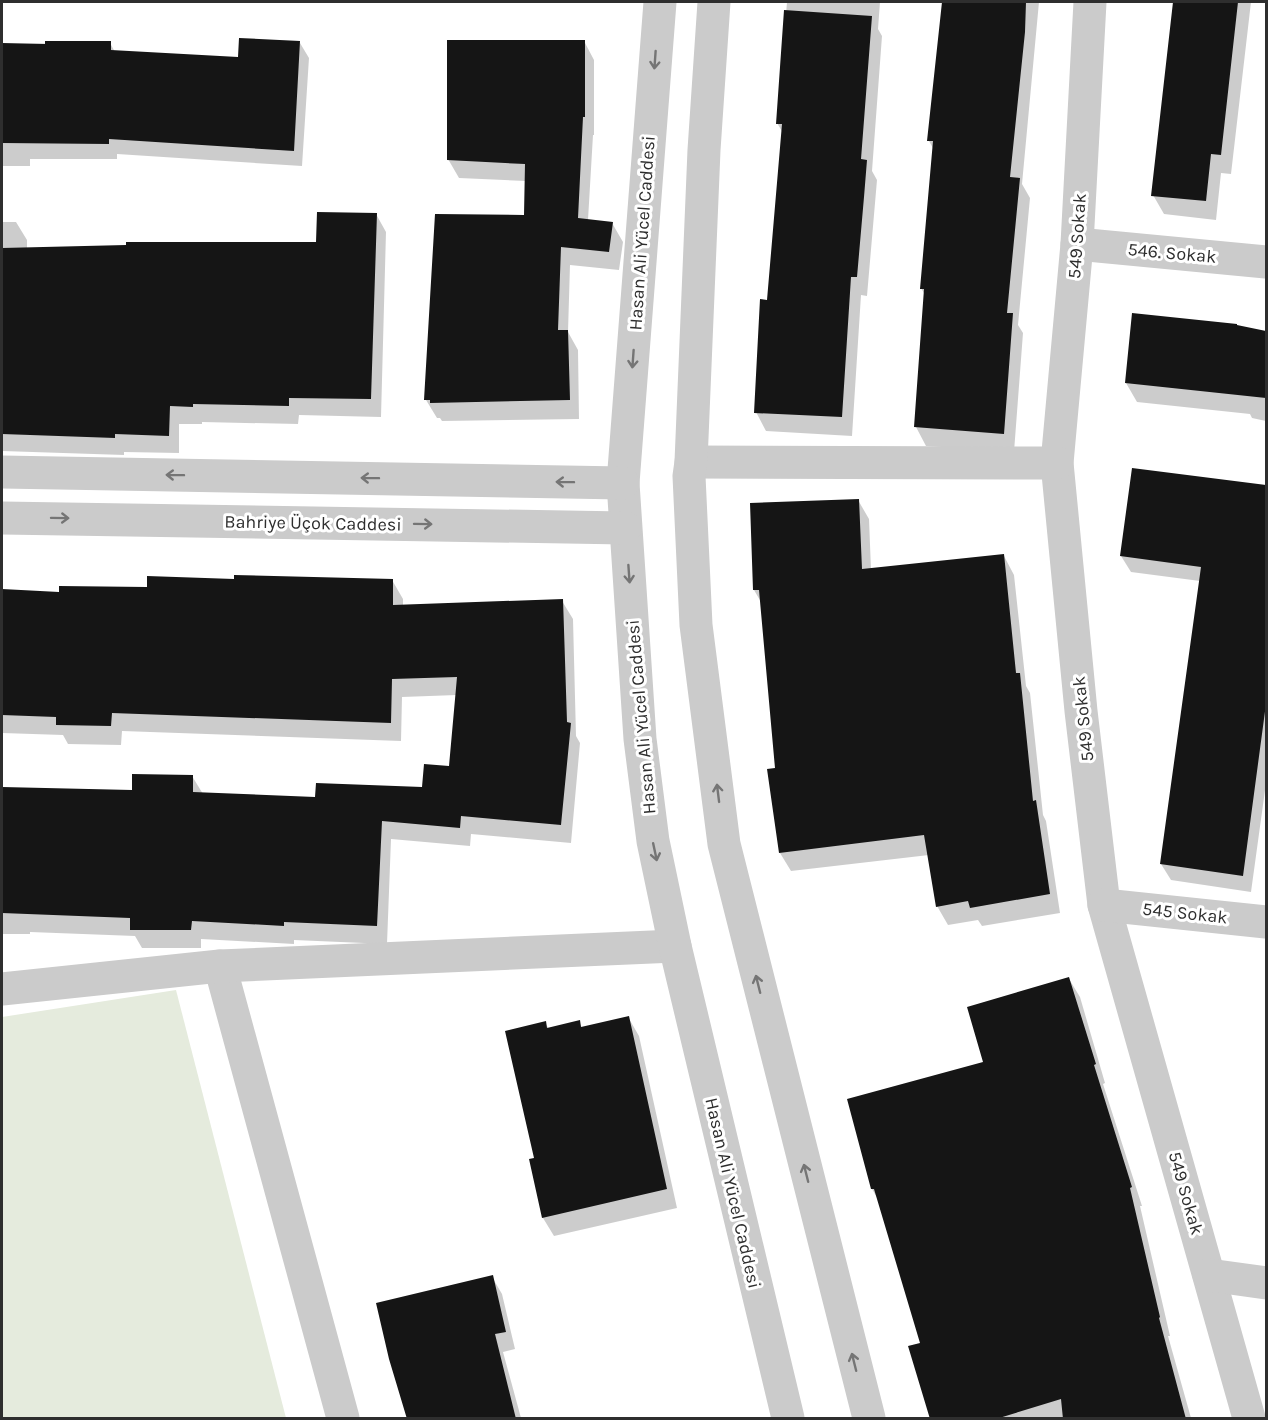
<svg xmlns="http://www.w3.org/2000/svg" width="1268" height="1420" viewBox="0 0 1268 1420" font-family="Karla,sans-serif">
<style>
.green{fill:#e5ebdd}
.shadow{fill:#0003}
.building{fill:#151515}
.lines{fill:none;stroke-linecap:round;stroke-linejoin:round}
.minor{stroke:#cbcbcb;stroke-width:33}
.tertiary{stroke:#cbcbcb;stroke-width:33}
.oneway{stroke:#757575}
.labels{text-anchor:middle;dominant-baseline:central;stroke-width:6;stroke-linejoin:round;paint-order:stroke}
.street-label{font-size:18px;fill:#2e2e2e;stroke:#fff}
</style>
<rect width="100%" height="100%" fill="#fff"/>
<polygon class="green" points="176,990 286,1418 2,1418 2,1017"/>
<g class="shadow">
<polygon points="787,2 880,2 878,29 882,36 872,171 877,180 867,296 861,295 852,436 766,431 756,412 769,301 783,133 777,123"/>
<polygon points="943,2 1039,2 1022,184 1030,198 1018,325 1023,333 1014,452 926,446 916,427 925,295 921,288 934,150 929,141"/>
<polygon points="1174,2 1251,2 1231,174 1221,173 1216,220 1164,214 1153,195"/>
<polygon points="584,41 594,60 594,135 593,135 588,220 612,223 623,242 619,270 570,265 568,332 578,350 579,419 442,421 440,418 437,418 426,400 525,217 526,181 459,178 448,159"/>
<polygon points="110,43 115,52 240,59 300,43 309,58 302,166 117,154 117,159 30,159 30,166 2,166 2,44"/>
<polygon points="376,214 386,232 381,417 299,415 298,424 202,422 202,424 179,424 179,453 124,452 124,455 2,451 2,222 16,222 27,240 27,249 317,244"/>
<polygon points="1237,327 1266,333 1266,421 1252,418 1250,414 1137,402 1126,383"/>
<polygon points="1133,469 1266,487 1266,783 1251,892 1171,880 1161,864 1200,581 1131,572 1121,556"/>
<polygon points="858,500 869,519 871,570 1004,556 1014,575 1026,686 1030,693 1043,815 1046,821 1060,913 982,926 978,920 948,925 937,906 929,855 791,871 780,853 777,769 761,602 754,590 751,505"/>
<polygon points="392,580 403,599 403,607 562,601 573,619 576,736 580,743 571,843 471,834 470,846 391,839 387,944 294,940 294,944 201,939 201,948 142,948 135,936 30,932 30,934 2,934 2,789 133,792 192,776 203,794 316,798 423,789 450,768 457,695 402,697 401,741 122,731 121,745 68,744 63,735 2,733 2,590 61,593 148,589 236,581"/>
<polygon points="1069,979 1080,997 1105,1083 1103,1084 1142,1206 1140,1206 1170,1336 1168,1336 1191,1418 931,1418 922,1344 879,1201 872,1189 985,1063"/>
<polygon points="628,1017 639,1036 677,1208 554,1236 543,1218 536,1159 545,1023 549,1029 579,1022 582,1028"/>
<polygon points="492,1277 502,1294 515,1349 503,1352 521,1418 408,1418"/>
</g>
<g class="building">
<polygon points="942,2 1026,2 1025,32 1010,177 1020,178 1007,313 1013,313 1004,434 914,427 924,289 920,289 933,141 927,141"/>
<polygon points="1173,2 1238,2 1221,155 1211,154 1206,201 1151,196"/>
<polygon points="784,10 872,16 861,159 867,160 864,197 857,277 851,277 842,417 754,413 760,299 767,300 782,124 776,124"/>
<polygon points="239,38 300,41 294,151 109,139 109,144 2,143 2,43 45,44 45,41 111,41 111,50 238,57"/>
<polygon points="447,40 585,40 585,117 583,117 578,218 613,222 609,252 561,247 558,330 568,330 570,400 430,403 430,400 424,400 435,214 524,215 525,164 447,160"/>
<polygon points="317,212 377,213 371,399 289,398 289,406 193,404 193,407 170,406 169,436 115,434 115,438 2,434 2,248 126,245 126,242 316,242"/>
<polygon points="1132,313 1237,324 1237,325 1266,331 1266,398 1125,383"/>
<polygon points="1132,468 1266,485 1266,704 1243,876 1160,864 1201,567 1120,556"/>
<polygon points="859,499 862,569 1004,554 1016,673 1020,673 1033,801 1036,800 1050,894 970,908 968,901 936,907 924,835 779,853 767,769 775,768 759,590 753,590 750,503"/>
<polygon points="234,575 393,579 393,605 563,599 567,722 571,723 561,825 461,816 460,828 382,821 377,926 284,922 284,926 192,921 191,930 130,930 130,918 2,913 2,787 132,790 132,774 193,775 193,792 315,797 316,783 422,787 424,764 449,766 457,677 392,679 391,723 112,713 111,726 56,725 56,717 2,715 2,589 59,592 59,586 147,587 147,576 234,579"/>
<polygon points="1069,977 1096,1064 1094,1065 1132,1187 1130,1188 1160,1317 1159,1318 1186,1419 1063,1419 1061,1399 996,1419 930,1419 908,1346 920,1343 874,1189 871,1189 847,1099 983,1062 967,1007"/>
<polygon points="629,1016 667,1189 542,1218 529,1159 534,1158 505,1031 546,1021 547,1028 580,1020 581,1027"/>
<polygon points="493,1275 506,1332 495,1334 516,1419 407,1419 389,1359 376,1303"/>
</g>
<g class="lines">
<g class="minor">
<polyline points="1090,2 1077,244 1057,463 1081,711 1104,905 1249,1418"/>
<polyline points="1077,244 1266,262"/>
<polyline points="691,462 1057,463"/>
<polyline points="1104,905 1266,922"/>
<polyline points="220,966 343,1418"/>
<polyline points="2,989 220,966 675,946"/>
<polyline points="1209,1275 1266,1283"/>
</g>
<g class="tertiary">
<polyline points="660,2 623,483 640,739 653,841 675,946 788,1418"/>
<polyline points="714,2 704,150 691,462 689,476 696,625 724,844 869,1418"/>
<polyline points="2,472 623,483"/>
<polyline points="2,518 625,528"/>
</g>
</g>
<defs><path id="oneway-shaft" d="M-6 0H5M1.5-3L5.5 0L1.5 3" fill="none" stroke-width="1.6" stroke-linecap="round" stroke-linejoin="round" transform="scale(1.5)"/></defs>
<g class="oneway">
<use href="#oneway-shaft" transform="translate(655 60) rotate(94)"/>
<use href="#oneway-shaft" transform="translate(633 359) rotate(94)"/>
<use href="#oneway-shaft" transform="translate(175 475) rotate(-179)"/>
<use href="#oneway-shaft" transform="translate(370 478) rotate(-179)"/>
<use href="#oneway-shaft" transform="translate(565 482) rotate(-179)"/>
<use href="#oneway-shaft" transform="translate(60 518) rotate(1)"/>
<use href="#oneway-shaft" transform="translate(423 524) rotate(1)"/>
<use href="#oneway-shaft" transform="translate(629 574) rotate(86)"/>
<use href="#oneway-shaft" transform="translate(718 793) rotate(-97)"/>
<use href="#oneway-shaft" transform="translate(655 852) rotate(78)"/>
<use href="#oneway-shaft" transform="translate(758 984) rotate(-104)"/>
<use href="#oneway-shaft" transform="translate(806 1173) rotate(-104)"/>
<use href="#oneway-shaft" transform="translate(854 1362) rotate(-104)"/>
</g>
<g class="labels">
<g class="street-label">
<text transform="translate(642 233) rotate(-86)">Hasan Ali Yücel Caddesi</text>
<text transform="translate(1077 236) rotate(-86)">549 Sokak</text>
<text transform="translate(1172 253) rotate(5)">546. Sokak</text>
<text transform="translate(313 523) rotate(1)">Bahriye Üçok Caddesi</text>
<text transform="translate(641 717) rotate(-95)">Hasan Ali Yücel Caddesi</text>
<text transform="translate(1083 719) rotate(-96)">549 Sokak</text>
<text transform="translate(1185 913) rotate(6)">545 Sokak</text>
<text transform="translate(733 1193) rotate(77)">Hasan Ali Yücel Caddesi</text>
<text transform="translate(1186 1193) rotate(74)">549 Sokak</text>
</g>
</g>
<rect width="1268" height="1420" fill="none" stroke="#2e2e2e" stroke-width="6"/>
</svg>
